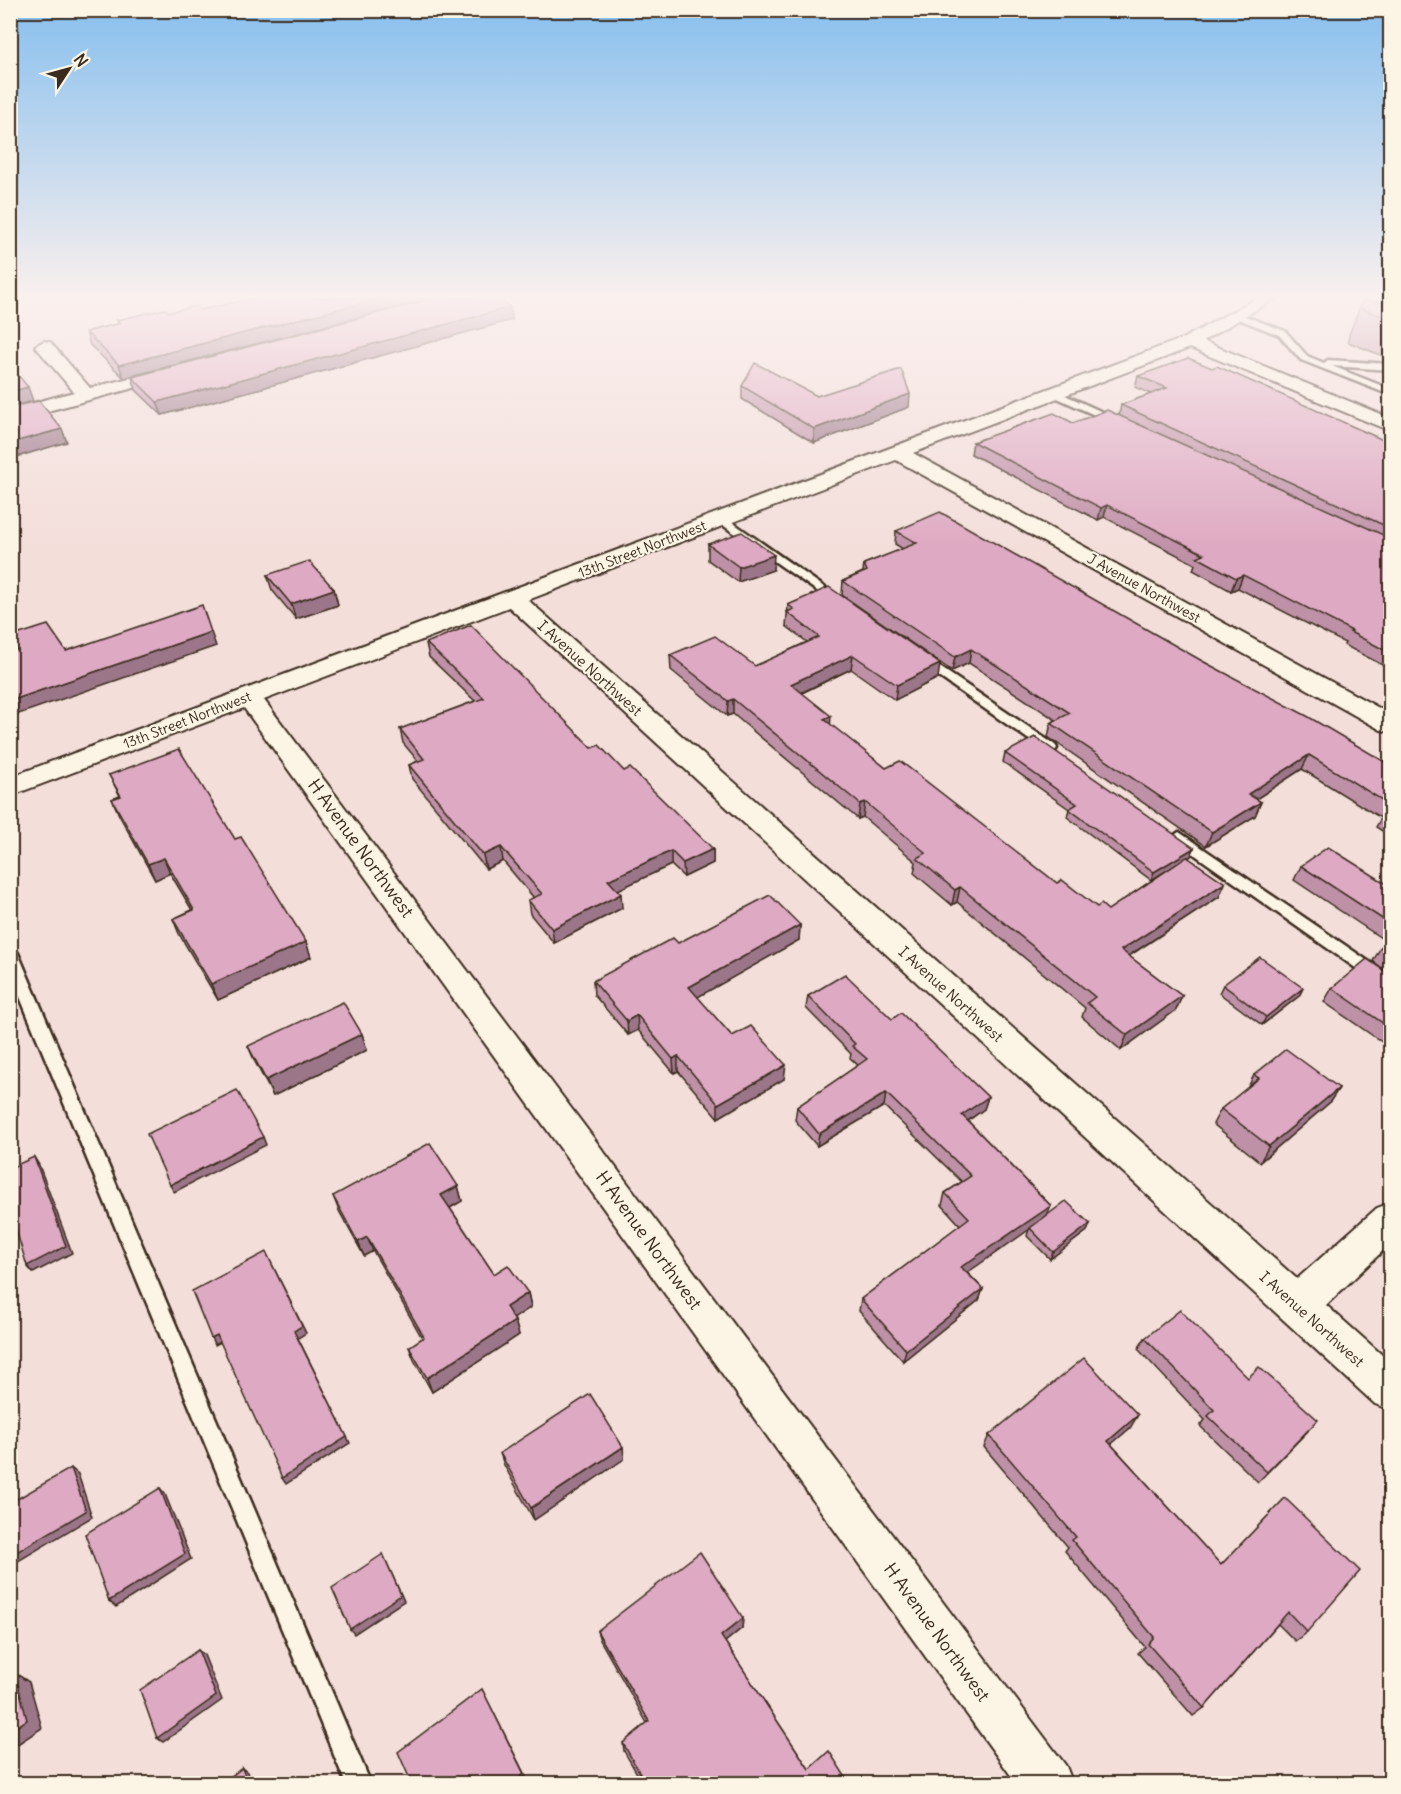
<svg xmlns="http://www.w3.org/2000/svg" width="1401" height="1794" viewBox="0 0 1401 1794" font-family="Delius,sans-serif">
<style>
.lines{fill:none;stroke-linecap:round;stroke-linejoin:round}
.service-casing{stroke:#3b2a1e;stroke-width:5}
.minor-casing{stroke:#3b2a1e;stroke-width:4}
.service{fill:#fcf5e5;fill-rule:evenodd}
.minor{fill:#fcf5e5;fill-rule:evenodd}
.wall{fill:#bf91a7;stroke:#3b2a1e;stroke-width:1.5}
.shaded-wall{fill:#9b7688;stroke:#3b2a1e;stroke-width:1.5}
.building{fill:#dea9c2;stroke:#3b2a1e;stroke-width:1.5}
.labels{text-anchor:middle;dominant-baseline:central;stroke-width:4.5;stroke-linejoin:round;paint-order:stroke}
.far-street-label{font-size:14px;fill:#3b2a1e;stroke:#fcf5e5}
.street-label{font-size:15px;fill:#3b2a1e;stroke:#fcf5e5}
.near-street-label{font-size:18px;fill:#3b2a1e;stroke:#fcf5e5}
</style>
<rect width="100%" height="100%" fill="#f3deda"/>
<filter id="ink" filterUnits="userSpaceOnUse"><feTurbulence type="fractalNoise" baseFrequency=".0167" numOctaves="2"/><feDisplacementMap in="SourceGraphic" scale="12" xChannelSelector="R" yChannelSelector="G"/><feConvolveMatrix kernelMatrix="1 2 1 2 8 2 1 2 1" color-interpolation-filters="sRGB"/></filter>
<g filter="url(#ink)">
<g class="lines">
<g class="service-casing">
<g id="service">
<polygon points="1239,314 1285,331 1307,356 1324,363 1328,360 1390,364 1390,370 1332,366 1390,389 1390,395 1301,360 1279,335 1236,318 1235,316"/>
<polygon points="1054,390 1120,420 1122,422 1114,424 1051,395 1049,393"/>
<polygon points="717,517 725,517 844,601 842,603 834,603 717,521"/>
<polygon points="922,655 1055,745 1057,748 1055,751 1045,751 918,662 918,656"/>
<polygon points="1179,832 1390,976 1390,990 1384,988 1174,840 1172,837"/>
<polygon points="10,947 18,953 371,1784 346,1784 10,973"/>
</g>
</g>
<g class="minor-casing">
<g id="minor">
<polygon points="1257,298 1276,298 1203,341 1390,418 1390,431 1190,348 913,453 1390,714 1390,732 1381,730 896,460 528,600 1297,1279 1377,1208 1390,1203 1390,1244 1326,1305 1390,1362 1390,1410 1375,1404 509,607 264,700 1066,1766 1073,1784 1017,1784 244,708 10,796 10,777 1184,338"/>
<polygon points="44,341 50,342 90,388 173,367 182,372 179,376 10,421 10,409 74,392 35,346"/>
</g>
</g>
<use href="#service" class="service"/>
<use href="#minor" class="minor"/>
</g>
<g class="wall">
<polygon points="255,298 433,298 124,378 90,345 86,332 118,324 117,320 169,312 200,310"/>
<polygon points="1362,301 1390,303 1390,359 1348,342 1349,335"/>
<polygon points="511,307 512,320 162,415 136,390 132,377"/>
<polygon points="1138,376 1390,443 1390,669 1344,645 1345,643 1238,588 1231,591 1193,570 1195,564 1104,517 1098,520 971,454 973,442 1073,423 1119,416 1121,405 1151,394 1135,387"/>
<polygon points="742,386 817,396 909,407 814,443 742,399"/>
<polygon points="896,531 1204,662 1390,765 1390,836 1376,827 1381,818 1302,769 1256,799 1261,802 1255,816 1206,846 1048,737 1051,723 1056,720 969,663 952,671 842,595 843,581 863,572 864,564 903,549 895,544"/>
<polygon points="708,544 773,570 738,582 708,560"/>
<polygon points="267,575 334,589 338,605 296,619 272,590"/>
<polygon points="788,605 938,678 895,700 851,669 802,693 830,725 886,768 1057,883 1097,907 1108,910 1167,870 1151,880 1067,817 1069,809 1003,762 1005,753 1194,848 1191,856 1188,858 1225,883 1219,897 1129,956 1182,996 1176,1010 1121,1050 1082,1017 1085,1008 957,902 952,905 914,873 916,862 863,817 858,819 733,714 727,716 671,670 670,655 755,666 807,642 786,626"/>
<polygon points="426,643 592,748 624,771 713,849 713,863 684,877 671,865 617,890 622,908 554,943 530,914 528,900 534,898 503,861 486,869 412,779 409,765 418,761 403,743 400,729 475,701 429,657"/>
<polygon points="109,775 235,839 306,942 311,957 218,1000 179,934 173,919 192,910 170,873 155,880 119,815 112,799 120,796"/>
<polygon points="1301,866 1390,886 1390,974 1373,961 1381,947 1387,942 1294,880"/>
<polygon points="800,925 799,940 697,997 732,1036 784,1079 718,1118 678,1071 674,1073 638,1030 628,1035 594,995 593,981 678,943"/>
<polygon points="1390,975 1390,1045 1389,1047 1324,1002 1332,988"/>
<polygon points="1223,985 1303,988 1299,996 1262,1025 1219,993"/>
<polygon points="808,996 892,1019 988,1097 984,1109 968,1121 1051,1206 1047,1215 1090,1224 1087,1231 1050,1259 1027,1236 1029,1229 967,1272 983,1289 979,1300 903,1361 859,1311 861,1299 960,1225 942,1205 945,1193 962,1182 884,1106 817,1146 795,1120 797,1107 858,1065 850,1058 851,1054 806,1008"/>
<polygon points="362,1034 367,1050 273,1096 255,1062 248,1046"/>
<polygon points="1254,1075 1339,1088 1329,1103 1260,1162 1213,1124 1221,1109 1247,1089"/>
<polygon points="458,1186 462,1201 450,1208 494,1274 528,1293 531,1307 514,1318 515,1321 519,1335 432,1392 414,1360 409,1347 422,1338 373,1251 364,1256 339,1211 333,1196"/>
<polygon points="1145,1338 1308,1431 1258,1482 1200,1426 1205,1420 1138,1349"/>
<polygon points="1130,1428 1111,1444 1221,1565 1285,1498 1307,1632 1295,1641 1278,1624 1204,1708 1193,1716 1138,1653 1145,1647 1065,1551 1068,1547 984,1447 989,1435"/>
<polygon points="623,1447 624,1459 534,1520 504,1465 500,1453"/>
<polygon points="743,1618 742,1628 725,1642 809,1769 850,1784 643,1784 624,1751 623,1743 647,1723 600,1640 597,1631"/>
</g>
<g class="shaded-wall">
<polygon points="382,298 433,298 124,378 119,365"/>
<polygon points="511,307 512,320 162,415 157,402"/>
<polygon points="28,387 33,401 10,407 10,392"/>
<polygon points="910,394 909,407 814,443 814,429"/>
<polygon points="62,429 67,442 10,459 10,443"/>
<polygon points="1107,505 1104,517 1098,520 1101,508"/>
<polygon points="774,555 773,570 738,582 739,567"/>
<polygon points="1243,575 1238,588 1231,591 1236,578"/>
<polygon points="334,589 338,605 296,619 291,604"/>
<polygon points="211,632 216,646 10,717 10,701"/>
<polygon points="971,649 969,663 952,671 955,657"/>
<polygon points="853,655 851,669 790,698 791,684"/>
<polygon points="940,664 938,678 895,700 897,685"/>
<polygon points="733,699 733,714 727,716 728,701"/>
<polygon points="831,716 830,730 824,719"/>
<polygon points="1309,755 1302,769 1242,808 1248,794"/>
<polygon points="865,802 863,817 858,819 860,804"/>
<polygon points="1261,802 1255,816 1206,846 1212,832"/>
<polygon points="501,847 503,861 486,869 483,855"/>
<polygon points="1194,848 1191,856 1151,880 1154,872"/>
<polygon points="713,849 713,863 684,877 683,863"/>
<polygon points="671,851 671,865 609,894 608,880"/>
<polygon points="164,858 170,873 155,880 148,864"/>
<polygon points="1225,883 1219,897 1116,964 1121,950"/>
<polygon points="960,887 957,902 952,905 955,890"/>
<polygon points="621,894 622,908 554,943 552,929"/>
<polygon points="800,925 799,940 689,1002 689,987"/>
<polygon points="306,942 311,957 218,1000 211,984"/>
<polygon points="1303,988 1299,996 1262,1025 1266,1017"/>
<polygon points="1182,996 1176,1010 1121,1050 1127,1035"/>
<polygon points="637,1015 638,1030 628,1035 627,1021"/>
<polygon points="362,1034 367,1050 273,1096 266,1080"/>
<polygon points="678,1056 678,1071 674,1073 673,1059"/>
<polygon points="786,1065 784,1079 718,1118 718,1104"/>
<polygon points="1339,1088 1329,1103 1260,1162 1269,1146"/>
<polygon points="886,1093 884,1106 817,1146 819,1134"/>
<polygon points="988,1097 984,1109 959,1127 962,1115"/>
<polygon points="263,1137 266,1145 174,1192 170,1185"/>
<polygon points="34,1157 39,1165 72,1253 33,1273 27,1266"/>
<polygon points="458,1186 462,1201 446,1210 441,1195"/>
<polygon points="1051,1206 1046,1218 958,1279 961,1267"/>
<polygon points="1090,1224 1087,1231 1050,1259 1053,1252"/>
<polygon points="367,1237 373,1251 364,1256 358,1242"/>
<polygon points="266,1252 306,1333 298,1338 350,1443 286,1484 282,1478 294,1331"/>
<polygon points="983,1289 979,1300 903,1361 906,1350"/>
<polygon points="528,1293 531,1307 510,1321 506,1307"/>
<polygon points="515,1321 519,1335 432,1392 427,1378"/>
<polygon points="217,1335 221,1342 215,1345 211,1338"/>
<polygon points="1138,1415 1130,1428 1101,1453 1108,1441"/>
<polygon points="623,1447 624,1459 534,1520 531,1508"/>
<polygon points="71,1468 78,1474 92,1517 10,1566 10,1556"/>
<polygon points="160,1488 165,1494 191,1559 116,1607 109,1601"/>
<polygon points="383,1554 404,1601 354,1634 350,1629"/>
<polygon points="743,1618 742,1628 720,1646 721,1636"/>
<polygon points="198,1650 204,1655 222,1700 163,1742 157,1738"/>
<polygon points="15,1673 29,1682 42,1728 10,1749 10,1731"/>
<polygon points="482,1689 526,1777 518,1784 512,1784"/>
<polygon points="242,1768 247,1772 252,1784 248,1784"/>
</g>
<g class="building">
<polygon points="255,298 382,298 119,365 86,332 120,323 117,320 165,309 169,312 196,306 200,310"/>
<polygon points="436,298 496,298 511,307 157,402 132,377"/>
<polygon points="1362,301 1390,303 1390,319 1360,308"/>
<polygon points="1188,358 1212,368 1217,366 1390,443 1390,528 1121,405 1167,388 1138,376"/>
<polygon points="755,363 817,396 901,369 910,394 814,429 742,386"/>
<polygon points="10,365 28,387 10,392"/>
<polygon points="39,401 62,429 10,443 10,407"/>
<polygon points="1107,410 1390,538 1390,653 1350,632 1352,631 1243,575 1236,578 1197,557 1204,554 1107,505 1101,508 973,442 1054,413 1073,423"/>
<polygon points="940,512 1204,662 1307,716 1390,765 1390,805 1309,755 1248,794 1261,802 1212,832 1051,723 1070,713 971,649 955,657 843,581 867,571 864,564 917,543 896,531"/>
<polygon points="742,532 774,555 739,567 708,544"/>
<polygon points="309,561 334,589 291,604 267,575"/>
<polygon points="829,587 940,664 897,685 853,655 791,684 831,716 824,719 886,768 900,761 1057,883 1062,880 1097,907 1101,904 1108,910 1187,857 1225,883 1121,950 1182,996 1127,1035 1087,1003 1095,997 960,887 955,890 917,858 926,853 865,802 860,804 733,699 728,701 670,655 715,636 755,666 819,637 787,612 794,609 788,605"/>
<polygon points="202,605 211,632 10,701 10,652 17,650 10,640 10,637 48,625 66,651"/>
<polygon points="471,625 592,748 599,745 624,771 630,768 713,849 683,863 671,851 608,880 621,894 552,929 528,900 542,894 501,847 483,855 409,765 424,759 400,729 484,698 426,643"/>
<polygon points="1035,737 1194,848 1154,872 1069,809 1077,804 1005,753"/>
<polygon points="179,749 235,839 241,837 306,942 211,984 173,919 194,910 164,858 148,864 112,799 121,796 109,775"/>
<polygon points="1390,808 1390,817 1384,813"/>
<polygon points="1328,847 1390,886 1390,924 1301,866"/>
<polygon points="770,895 800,925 689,987 732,1036 751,1026 786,1065 718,1104 678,1056 673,1059 637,1015 627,1021 593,981 673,938 678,943"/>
<polygon points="1390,939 1390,954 1381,947"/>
<polygon points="1260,957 1303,988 1266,1017 1223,985"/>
<polygon points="1367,959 1390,975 1390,1028 1332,988"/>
<polygon points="845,974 892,1019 901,1013 988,1097 962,1115 1051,1206 961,1267 983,1289 906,1350 861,1299 969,1218 945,1193 971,1176 886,1093 819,1134 797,1107 867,1059 852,1046 855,1044 808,996"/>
<polygon points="343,1002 362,1034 266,1080 248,1046"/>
<polygon points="1286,1049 1339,1088 1269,1146 1221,1109 1259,1078 1254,1075"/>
<polygon points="237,1090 263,1137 170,1185 147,1134"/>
<polygon points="430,1143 458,1186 441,1195 494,1274 508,1265 528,1293 506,1307 515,1321 427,1378 409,1347 424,1337 367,1237 358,1242 333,1196"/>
<polygon points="34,1157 66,1246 27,1266 10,1210 10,1168"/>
<polygon points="1066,1201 1090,1224 1053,1252 1030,1228"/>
<polygon points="266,1252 302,1326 294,1331 347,1437 282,1478 217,1335 211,1338 192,1291"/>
<polygon points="1180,1310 1248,1378 1259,1367 1318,1420 1267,1472 1208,1416 1214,1410 1145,1338"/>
<polygon points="1084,1358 1138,1415 1108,1441 1221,1565 1285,1498 1360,1571 1307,1632 1288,1612 1204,1708 1148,1644 1154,1637 1072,1540 1076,1537 989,1435"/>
<polygon points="590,1394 623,1447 531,1508 500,1453"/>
<polygon points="71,1468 86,1511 10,1556 10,1503"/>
<polygon points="160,1488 185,1554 109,1601 85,1534"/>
<polygon points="700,1552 743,1618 721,1636 809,1769 829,1751 850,1784 646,1784 623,1743 649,1721 597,1631"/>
<polygon points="383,1554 401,1595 350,1629 332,1588"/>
<polygon points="198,1650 216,1696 157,1738 140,1690"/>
<polygon points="15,1673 27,1720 10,1731 10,1676"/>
<polygon points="482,1689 524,1774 512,1784 412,1784 398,1752"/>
<polygon points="242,1768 248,1784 221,1784"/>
</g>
</g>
<linearGradient id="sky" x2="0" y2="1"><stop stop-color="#87bfee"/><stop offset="0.54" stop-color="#faf0ee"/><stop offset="1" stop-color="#faf0ee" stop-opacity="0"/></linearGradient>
<rect width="1401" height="549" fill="url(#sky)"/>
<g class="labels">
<g class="far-street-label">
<text transform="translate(642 549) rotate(-21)">13th Street Northwest</text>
<text transform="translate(1144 588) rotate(29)">J Avenue Northwest</text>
<text transform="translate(187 720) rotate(-21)">13th Street Northwest</text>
</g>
<g class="street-label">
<text transform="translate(590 668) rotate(42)">I Avenue Northwest</text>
<text transform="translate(951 994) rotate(42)">I Avenue Northwest</text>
<text transform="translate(1312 1319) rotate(42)">I Avenue Northwest</text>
</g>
<g class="near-street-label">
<text transform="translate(361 848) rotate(54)">H Avenue Northwest</text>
<text transform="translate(649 1240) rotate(54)">H Avenue Northwest</text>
<text transform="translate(937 1632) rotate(54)">H Avenue Northwest</text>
</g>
</g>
<rect width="1401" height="1794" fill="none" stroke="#fcf5e5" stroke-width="36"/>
<rect x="18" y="18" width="1365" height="1758" fill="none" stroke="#3b2a1e" stroke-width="2" filter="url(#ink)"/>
<g transform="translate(69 69) rotate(54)" stroke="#fcf5e5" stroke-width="4.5" paint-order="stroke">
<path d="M0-4.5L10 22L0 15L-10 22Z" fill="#3b2a1e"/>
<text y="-9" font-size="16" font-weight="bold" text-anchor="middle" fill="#3b2a1e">N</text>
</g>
</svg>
